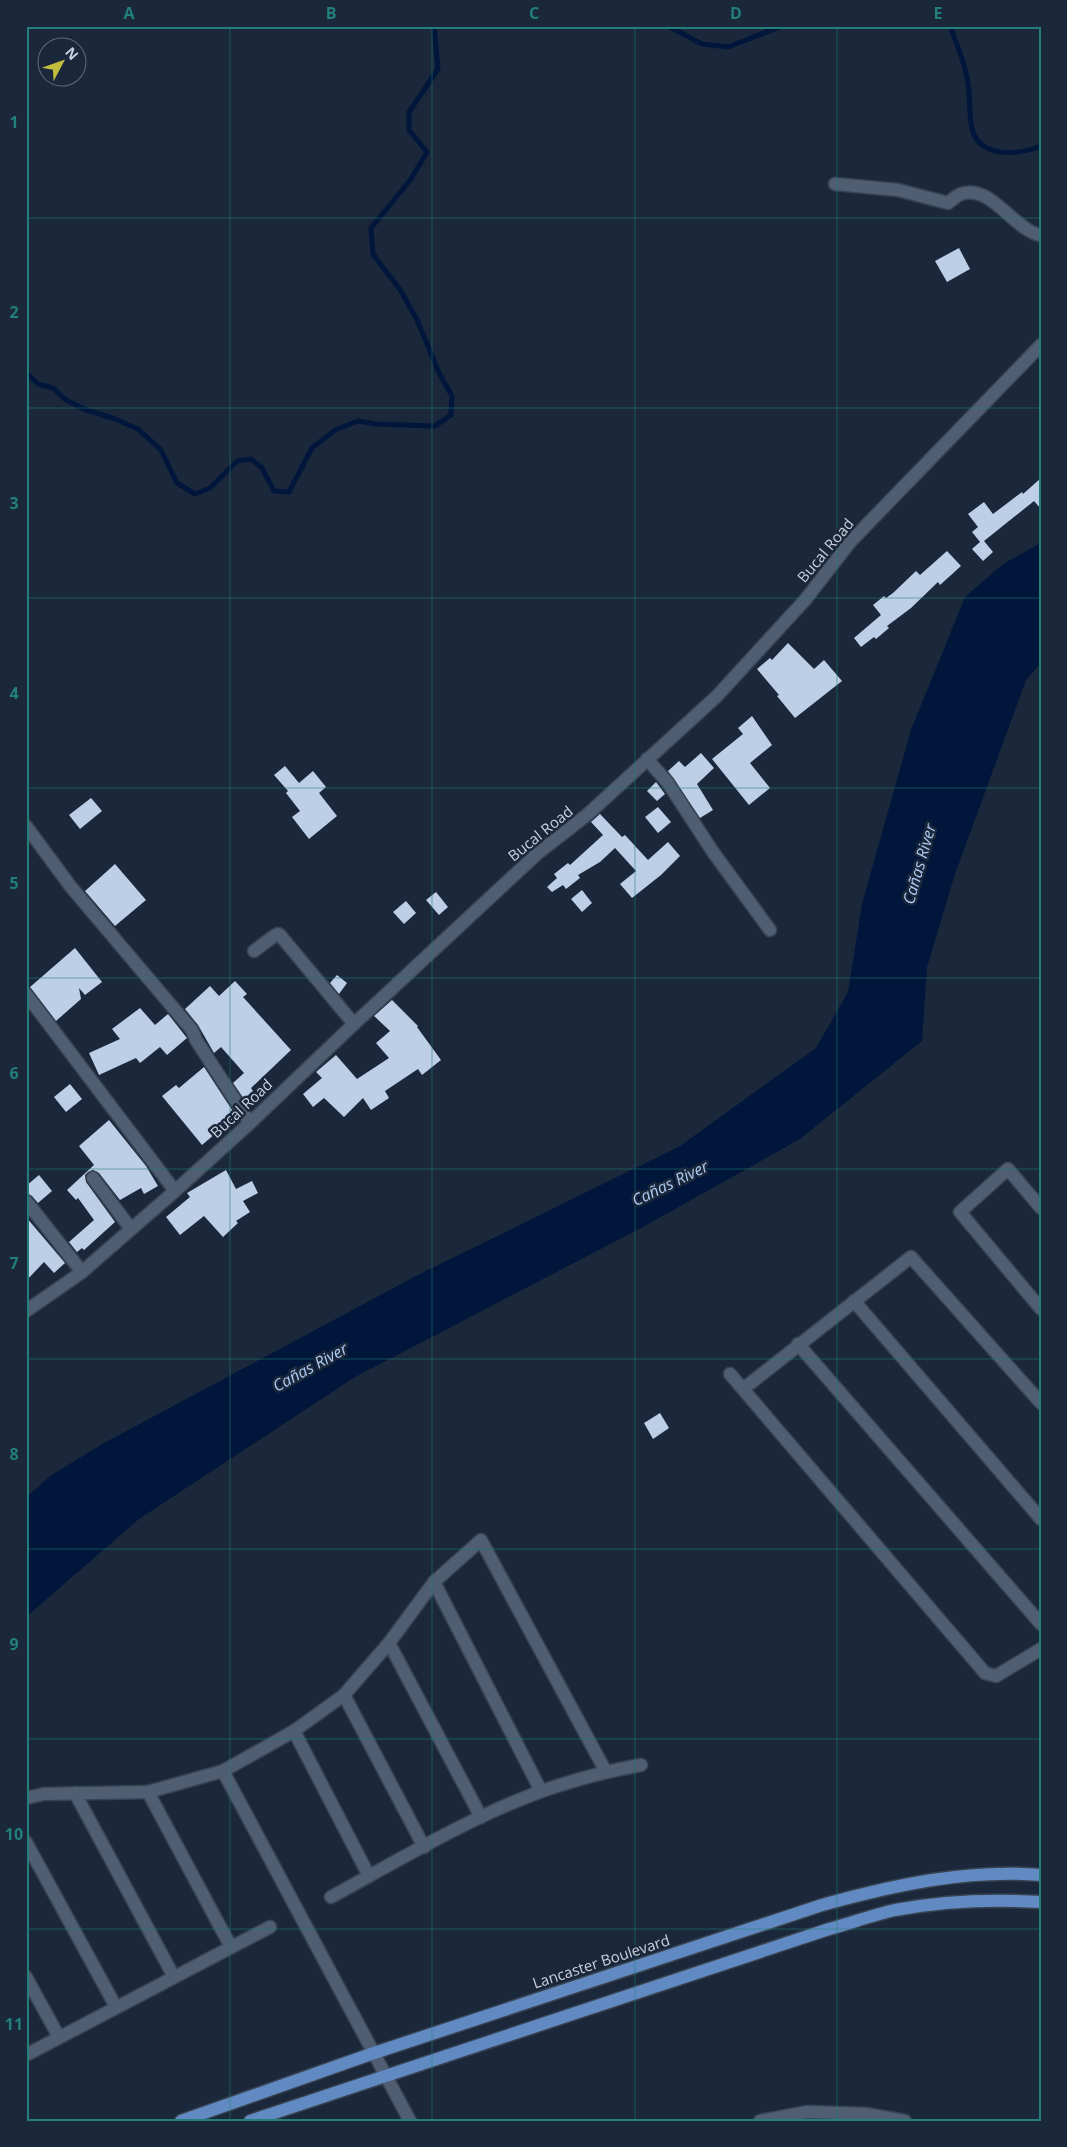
<svg xmlns="http://www.w3.org/2000/svg" width="1067" height="2147" viewBox="0 0 1067 2147" font-family="'Open Sans',sans-serif">
<style>
.water{fill:#00163b}
.lines{fill:none;stroke-linecap:round;stroke-linejoin:round}
.stream{stroke:#00163b;stroke-width:5}
.building{fill:#bdcee7}
.minor-casing{stroke:#384352;stroke-width:15}
.major-casing{stroke:#384352;stroke-width:15}
.minor{stroke:#4f5e73;stroke-width:12}
.major{stroke:#628ac2;stroke-width:12}
.grid{fill:none;stroke:#227f79;stroke-width:1;stroke-opacity:0.55}
.labels{text-anchor:middle;dominant-baseline:central;stroke-width:5;stroke-linejoin:round;paint-order:stroke}
.street-label{font-size:15px;fill:#c9d2de;stroke:#1b283b}
.water-label{font-size:16px;font-style:italic;fill:#adcaf3;stroke:#1b283b}
.neatline{fill:none;stroke:#227f79;stroke-width:2}
.grid-label{font-size:16px;text-anchor:middle;font-weight:bold;fill:#227f79}
</style>
<rect width="100%" height="100%" fill="#1b283b"/>
<polygon class="water" points="1041,543 1041,663 1026,680 954,877 927,967 922,1041 800,1139 641,1228 355,1377 139,1519 26,1617 26,1498 50,1476 104,1443 416,1276 680,1146 816,1048 848,992 862,904 911,730 965,597 1003,564"/>
<g class="lines">
<g class="stream">
<polyline points="668,26 702,44 728,47 782,26"/>
<path d="M950,26C956,43 964,60 967,78C971,94 968,112 972,128C979,159 1018,155 1041,146"/>
<polyline points="26,373 38,384 53,388 66,400 84,409 115,419 138,429 161,450 177,483 195,494 210,488 237,461 251,459 262,468 274,491 289,492 312,448 335,430 358,421 375,424 435,426 451,415 452,396 440,375 417,320 401,291 373,254 371,228 411,179 427,152 409,130 409,112 438,69 434,26"/>
</g>
</g>
<g class="building">
<polygon points="959,248 970,269 947,282 935,261"/>
<polygon points="1041,478 1041,509 1034,501 984,541 993,552 983,561 972,549 980,542 972,532 978,527 968,514 984,502 993,514 1022,492 1023,494"/>
<polygon points="947,551 961,566 940,585 938,582 911,608 887,626 889,628 876,639 874,637 861,647 854,638 881,615 873,605 884,596 886,598 893,593 916,571 920,575"/>
<polygon points="788,643 814,669 824,660 842,681 795,718 777,696 779,695 757,669 770,658 772,660"/>
<polygon points="752,716 772,745 750,763 770,788 749,805 712,759 743,734 738,728"/>
<polygon points="701,753 714,768 697,784 713,810 700,818 668,771 679,761 685,767"/>
<polygon points="285,766 299,783 313,771 326,787 319,793 337,816 309,839 292,817 300,811 286,793 288,791 274,775"/>
<polygon points="656,782 665,794 657,801 647,791"/>
<polygon points="91,798 102,811 80,829 69,815"/>
<polygon points="658,807 671,822 658,833 645,817"/>
<polygon points="600,814 622,837 625,835 648,860 668,842 680,856 661,875 632,898 620,884 636,871 615,848 600,862 578,875 580,878 566,889 563,885 552,892 547,887 557,878 554,874 568,863 570,865 603,835 591,822"/>
<polygon points="115,864 146,900 115,926 85,891"/>
<polygon points="582,890 592,903 582,912 571,899"/>
<polygon points="436,892 448,907 439,915 426,900"/>
<polygon points="406,901 416,913 404,924 393,912"/>
<polygon points="75,948 102,982 85,995 79,988 81,999 56,1021 30,987"/>
<polygon points="337,975 347,983 339,994 330,983"/>
<polygon points="235,981 247,994 243,997 291,1050 251,1088 253,1091 244,1099 233,1083 244,1073 221,1047 214,1053 198,1025 185,1009 210,986 219,996"/>
<polygon points="392,1000 418,1026 417,1027 441,1060 422,1075 418,1069 385,1091 389,1098 371,1110 363,1098 344,1117 324,1098 313,1107 303,1094 322,1078 316,1072 336,1055 357,1079 389,1058 376,1043 390,1031 374,1016"/>
<polygon points="140,1008 155,1025 168,1014 187,1038 167,1055 160,1047 140,1063 136,1058 99,1075 89,1053 120,1039 112,1029"/>
<polygon points="204,1067 236,1116 202,1145 162,1096 176,1085 179,1088"/>
<polygon points="70,1084 82,1099 66,1112 54,1097"/>
<polygon points="109,1120 146,1166 158,1186 144,1194 141,1188 120,1200 99,1173 93,1170 88,1172 85,1175 86,1182 115,1222 84,1250 82,1248 77,1252 69,1242 94,1220 78,1198 76,1200 67,1190 94,1165 79,1146"/>
<polygon points="226,1170 236,1189 252,1181 258,1193 243,1201 250,1212 236,1221 238,1223 223,1237 204,1216 180,1235 166,1217 190,1197 187,1193"/>
<polygon points="39,1175 52,1191 38,1203 32,1196 26,1193 26,1186"/>
<polygon points="26,1217 65,1263 54,1273 44,1262 26,1281"/>
<polygon points="660,1413 669,1428 653,1439 644,1423"/>
</g>
<g class="lines">
<g class="minor-casing">
<g id="minor">
<path d="M835,184L898,190L948,203C952,200 956,196 961,194C991,183 1014,231 1041,235"/>
<polyline points="647,759 668,783 713,852 770,930"/>
<polyline points="26,826 71,887 192,1030 196,1040 250,1123"/>
<polyline points="254,951 274,936 278,934 280,935 354,1024"/>
<polyline points="26,994 175,1191"/>
<polyline points="93,1178 131,1229"/>
<polyline points="26,1201 82,1272"/>
<polyline points="1041,1208 1008,1169 960,1212 1041,1309"/>
<polyline points="854,1301 1041,1519"/>
<polyline points="26,1311 82,1272 175,1191 250,1123 354,1024 538,853 588,814 717,696 805,600 851,541 1041,345"/>
<polyline points="798,1344 1041,1624"/>
<polyline points="730,1374 985,1673 996,1676 1041,1649"/>
<polyline points="743,1389 911,1257 1041,1403"/>
<polyline points="434,1582 541,1791"/>
<polyline points="389,1643 481,1817"/>
<polyline points="344,1695 424,1847"/>
<polyline points="294,1731 369,1876"/>
<polyline points="223,1771 410,2121"/>
<polyline points="148,1792 231,1947"/>
<polyline points="75,1793 174,1977"/>
<polyline points="26,1798 44,1794 148,1792 223,1771 294,1731 344,1695 389,1643 434,1582 481,1540 606,1772"/>
<polyline points="26,1842 116,2007"/>
<path d="M331,1897C399,1860 468,1818 542,1791C574,1780 607,1771 641,1765"/>
<polyline points="26,1977 59,2037"/>
<polyline points="26,2055 270,1927"/>
<polyline points="760,2121 807,2112 866,2114 905,2121"/>
</g>
</g>
<g class="major-casing">
<g id="major">
<path d="M181,2121L374,2053L822,1905C894,1885 966,1869 1041,1875"/>
<path d="M250,2121L829,1929C851,1923 873,1915 895,1910C943,1901 992,1899 1041,1902"/>
</g>
</g>
<use href="#minor" class="minor"/>
<use href="#major" class="major"/>
</g>
<path class="grid" d="M230,26V2121M432,26V2121M635,26V2121M837,26V2121M26,218H1041M26,408H1041M26,598H1041M26,788H1041M26,978H1041M26,1169H1041M26,1359H1041M26,1549H1041M26,1739H1041M26,1929H1041"/>
<g class="labels">
<g class="street-label">
<text transform="translate(825 550) rotate(-50)">Bucal Road</text>
<text transform="translate(540 833) rotate(-39)">Bucal Road</text>
<text transform="translate(241 1108) rotate(-43)">Bucal Road</text>
<text transform="translate(601 1961) rotate(-18)">Lancaster Boulevard</text>
</g>
<g class="water-label">
<text transform="translate(919 864) rotate(-74)">Cañas River</text>
<text transform="translate(670 1183) rotate(-26)">Cañas River</text>
<text transform="translate(310 1367) rotate(-29)">Cañas River</text>
</g>
</g>
<rect width="1067" height="2147" fill="none" stroke="#1b283b" stroke-width="55"/>
<g transform="translate(62 62) rotate(49)"><circle r="24" fill="#1b283b" stroke="#616c7c"/>
<path d="M0-4L9 19L0 12L-9 19Z" fill="#c3bd3f"/>
<text y="-8" font-size="14" font-weight="bold" text-anchor="middle" fill="#c9d2de">N</text>
</g>
<rect x="28" y="28" width="1012" height="2092" class="neatline"/>
<g class="grid-label">
<text x="129" y="19">A</text>
<text x="331" y="19">B</text>
<text x="534" y="19">C</text>
<text x="736" y="19">D</text>
<text x="938" y="19">E</text>
<text x="14" y="128">1</text>
<text x="14" y="318">2</text>
<text x="14" y="509">3</text>
<text x="14" y="699">4</text>
<text x="14" y="889">5</text>
<text x="14" y="1079">6</text>
<text x="14" y="1269">7</text>
<text x="14" y="1460">8</text>
<text x="14" y="1650">9</text>
<text x="14" y="1840">10</text>
<text x="14" y="2030">11</text>
</g>
</svg>
